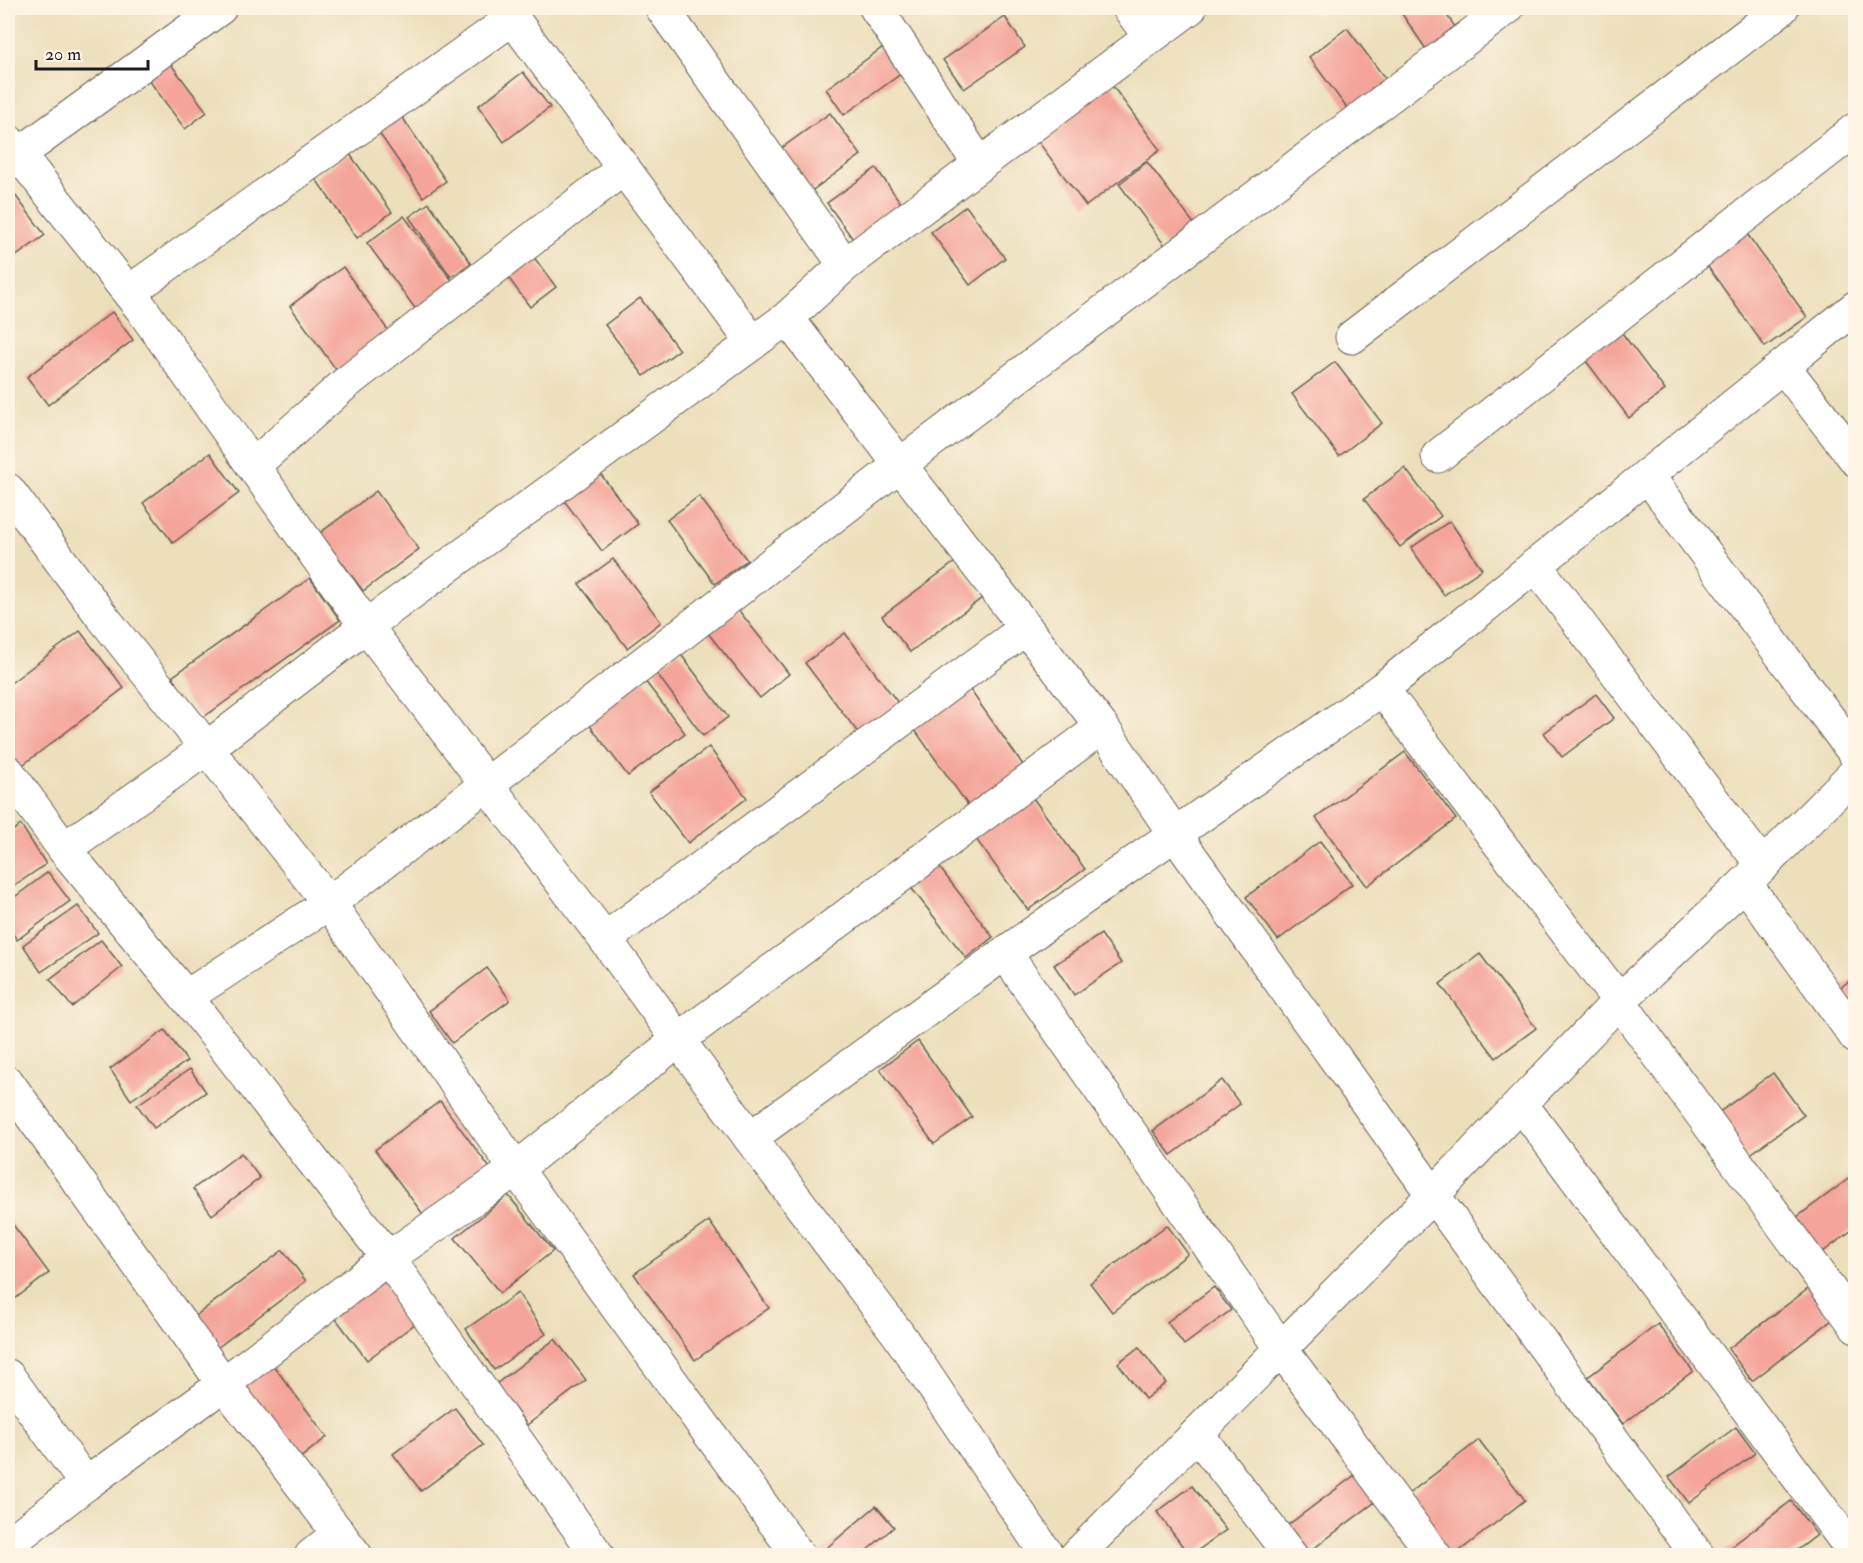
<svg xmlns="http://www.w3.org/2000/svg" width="1863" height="1563" viewBox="0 0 1863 1563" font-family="'IM FELL Double Pica',serif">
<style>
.building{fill:#f4a49a}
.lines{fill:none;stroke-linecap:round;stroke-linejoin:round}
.street-casing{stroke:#656054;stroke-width:35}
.street{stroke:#fff;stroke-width:33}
</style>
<rect width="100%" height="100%" fill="#fcf5e5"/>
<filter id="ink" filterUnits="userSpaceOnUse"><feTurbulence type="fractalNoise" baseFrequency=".0167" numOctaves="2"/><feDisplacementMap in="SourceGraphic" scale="12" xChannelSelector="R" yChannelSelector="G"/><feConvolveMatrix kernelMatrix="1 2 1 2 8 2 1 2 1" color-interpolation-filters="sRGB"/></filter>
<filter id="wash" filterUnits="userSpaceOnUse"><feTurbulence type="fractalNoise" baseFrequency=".008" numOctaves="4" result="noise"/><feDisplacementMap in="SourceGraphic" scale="24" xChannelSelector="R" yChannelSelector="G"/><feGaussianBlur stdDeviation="1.35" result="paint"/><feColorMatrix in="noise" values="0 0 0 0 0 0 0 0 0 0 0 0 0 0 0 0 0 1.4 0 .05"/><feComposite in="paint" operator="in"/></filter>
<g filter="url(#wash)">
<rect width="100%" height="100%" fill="#ecdfbc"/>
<g id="blocks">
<g class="building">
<polygon points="1398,8 1442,8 1460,34 1430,55"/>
<polygon points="1005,17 1025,47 964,89 943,60"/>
<polygon points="1347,28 1394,90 1355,119 1309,57"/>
<polygon points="894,39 913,65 844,115 826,89"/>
<polygon points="167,59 207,112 185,129 145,75"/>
<polygon points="523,72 550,107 504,142 478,106"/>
<polygon points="1105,76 1160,150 1086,206 1031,132"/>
<polygon points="830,113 861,155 810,192 779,150"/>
<polygon points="400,114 446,181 423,197 377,130"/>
<polygon points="349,153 392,212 357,238 315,178"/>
<polygon points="1147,162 1201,233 1172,255 1119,184"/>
<polygon points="876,168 903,206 855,242 827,203"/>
<polygon points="9,187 45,235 8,262 8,189"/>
<polygon points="429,203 471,263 451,277 409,217"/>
<polygon points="966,206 1005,258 970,285 931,232"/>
<polygon points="404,216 454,283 417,311 367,243"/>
<polygon points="1742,227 1807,317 1765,347 1701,257"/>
<polygon points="530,252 556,287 530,307 504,272"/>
<polygon points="343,267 390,333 337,371 290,306"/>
<polygon points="640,298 679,350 644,376 605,325"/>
<polygon points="112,312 133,340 48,405 27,377"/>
<polygon points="1613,321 1665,390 1629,418 1577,349"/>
<polygon points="1335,362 1382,423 1339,456 1292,394"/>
<polygon points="210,453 239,493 173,543 143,503"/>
<polygon points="593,464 638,524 602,551 557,491"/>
<polygon points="1405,468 1441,516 1400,547 1364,499"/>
<polygon points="376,491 419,549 363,591 320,533"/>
<polygon points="699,496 747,560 715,584 667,520"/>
<polygon points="1450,521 1482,569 1444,595 1411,548"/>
<polygon points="613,559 661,622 627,648 579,584"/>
<polygon points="955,562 982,598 910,652 882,616"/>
<polygon points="310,578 340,620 201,719 172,677"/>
<polygon points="733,603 789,674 760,698 703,627"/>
<polygon points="80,631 124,688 20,767 8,750 8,685"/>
<polygon points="845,633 899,704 859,734 805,663"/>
<polygon points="679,652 728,717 703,736 654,670"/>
<polygon points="638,672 685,733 628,776 582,715"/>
<polygon points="966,684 1028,772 972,811 910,723"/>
<polygon points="1596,694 1614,718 1562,757 1544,733"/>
<polygon points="709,747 747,798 688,843 649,792"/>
<polygon points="1405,752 1456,819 1367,886 1316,818"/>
<polygon points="1030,794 1085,869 1028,910 973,835"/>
<polygon points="8,813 14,822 8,827"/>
<polygon points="21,825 46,864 8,890 8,834"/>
<polygon points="1320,841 1352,884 1278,940 1246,897"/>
<polygon points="936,863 993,937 966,958 909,885"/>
<polygon points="48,872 70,901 17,940 8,927 8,902"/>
<polygon points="78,906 98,933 41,972 23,945"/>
<polygon points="1101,934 1121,963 1074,995 1054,965"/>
<polygon points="101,940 122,967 72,1007 50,979"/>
<polygon points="1480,954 1536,1028 1496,1058 1440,984"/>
<polygon points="487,968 510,1000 452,1043 429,1011"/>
<polygon points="1856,976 1856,1016 1837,990"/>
<polygon points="165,1030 187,1061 131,1100 110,1069"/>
<polygon points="918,1041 972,1117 934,1144 880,1069"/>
<polygon points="190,1069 206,1092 154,1128 137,1105"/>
<polygon points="1773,1073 1804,1115 1745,1158 1714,1116"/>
<polygon points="1222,1080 1240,1104 1171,1155 1153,1131"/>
<polygon points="440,1101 490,1168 425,1217 375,1150"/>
<polygon points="241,1153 260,1178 212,1215 193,1189"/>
<polygon points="1851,1177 1856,1183 1856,1227 1811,1261 1785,1226"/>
<polygon points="508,1195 553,1251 500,1293 455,1238"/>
<polygon points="8,1218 49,1273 8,1304"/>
<polygon points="709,1221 769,1308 695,1360 634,1274"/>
<polygon points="1167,1225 1188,1254 1112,1312 1090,1283"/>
<polygon points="283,1250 306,1281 209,1354 186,1323"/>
<polygon points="386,1275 420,1320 367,1360 333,1315"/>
<polygon points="1214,1287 1231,1310 1184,1345 1167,1322"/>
<polygon points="1808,1289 1832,1320 1752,1381 1728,1349"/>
<polygon points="518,1293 546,1334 494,1370 466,1329"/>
<polygon points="1658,1324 1693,1371 1623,1424 1588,1377"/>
<polygon points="555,1339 586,1380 527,1425 496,1384"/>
<polygon points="1139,1347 1166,1383 1145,1399 1118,1363"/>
<polygon points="270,1361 327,1437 291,1465 233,1389"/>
<polygon points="455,1408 483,1445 421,1491 393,1454"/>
<polygon points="1736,1427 1755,1453 1689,1503 1669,1477"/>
<polygon points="1479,1440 1525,1500 1453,1556 1446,1556 1402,1499"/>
<polygon points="1355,1475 1375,1502 1309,1552 1288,1525"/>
<polygon points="1192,1486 1226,1530 1190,1556 1157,1512"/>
<polygon points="1791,1501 1817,1535 1790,1556 1719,1556"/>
<polygon points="876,1506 894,1527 860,1556 817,1556"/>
<polygon points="1414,1547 1419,1556 1400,1556"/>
</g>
</g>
</g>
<g filter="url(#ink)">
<use href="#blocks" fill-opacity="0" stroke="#656054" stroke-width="1.5"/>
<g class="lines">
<g class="street-casing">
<g id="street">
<polyline points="505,8 753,343"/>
<polyline points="662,8 845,265"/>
<polyline points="876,8 980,165"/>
<polyline points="1129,8 1150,37"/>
<polyline points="8,141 141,308 366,626 605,939 750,1138 898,1334 1048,1556"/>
<polyline points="18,155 220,8"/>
<polyline points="129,292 513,18"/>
<polyline points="787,318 1102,727 1174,833 1433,1195 1698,1556"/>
<polyline points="1352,337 1782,8"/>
<polyline points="1783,366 1856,460"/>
<polyline points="1438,456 1856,129"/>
<polyline points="253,466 346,383 624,168"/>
<polyline points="1647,475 1856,755"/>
<polyline points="8,490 98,611 329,903 516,1169 799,1556"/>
<polyline points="1535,565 1763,866"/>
<polyline points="1382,689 1619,1001 1856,1326"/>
<polyline points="8,772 64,849 186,997 388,1258 598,1556"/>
<polyline points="64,849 207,748 366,626 787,318 845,265 1190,8"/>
<polyline points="1745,883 1856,1037"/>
<polyline points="605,939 1026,628"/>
<polyline points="1005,953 1281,1349 1435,1556"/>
<polyline points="186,997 329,903 486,785 901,464 1507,8"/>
<polyline points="8,1083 223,1383 356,1556"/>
<polyline points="1521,1104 1856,1555"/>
<polyline points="750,1138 1005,953 1382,689 1856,307"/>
<polyline points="8,1376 86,1484"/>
<polyline points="1197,1434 1291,1556"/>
<polyline points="8,1544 86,1484 205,1398 388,1258 516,1169 678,1040 1102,727"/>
<polyline points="311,1556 339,1533"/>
<polyline points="1076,1556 1433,1195 1619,1001 1745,883 1856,772"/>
</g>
</g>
<use href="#street" class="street"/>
</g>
</g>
<rect width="1863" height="1563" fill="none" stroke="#fcf5e5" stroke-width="30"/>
<path d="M36 60v9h112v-9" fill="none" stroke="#1c1c1c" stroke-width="3"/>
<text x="45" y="60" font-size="18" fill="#1c1c1c" stroke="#fcf5e5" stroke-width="4.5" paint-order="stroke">20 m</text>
</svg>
